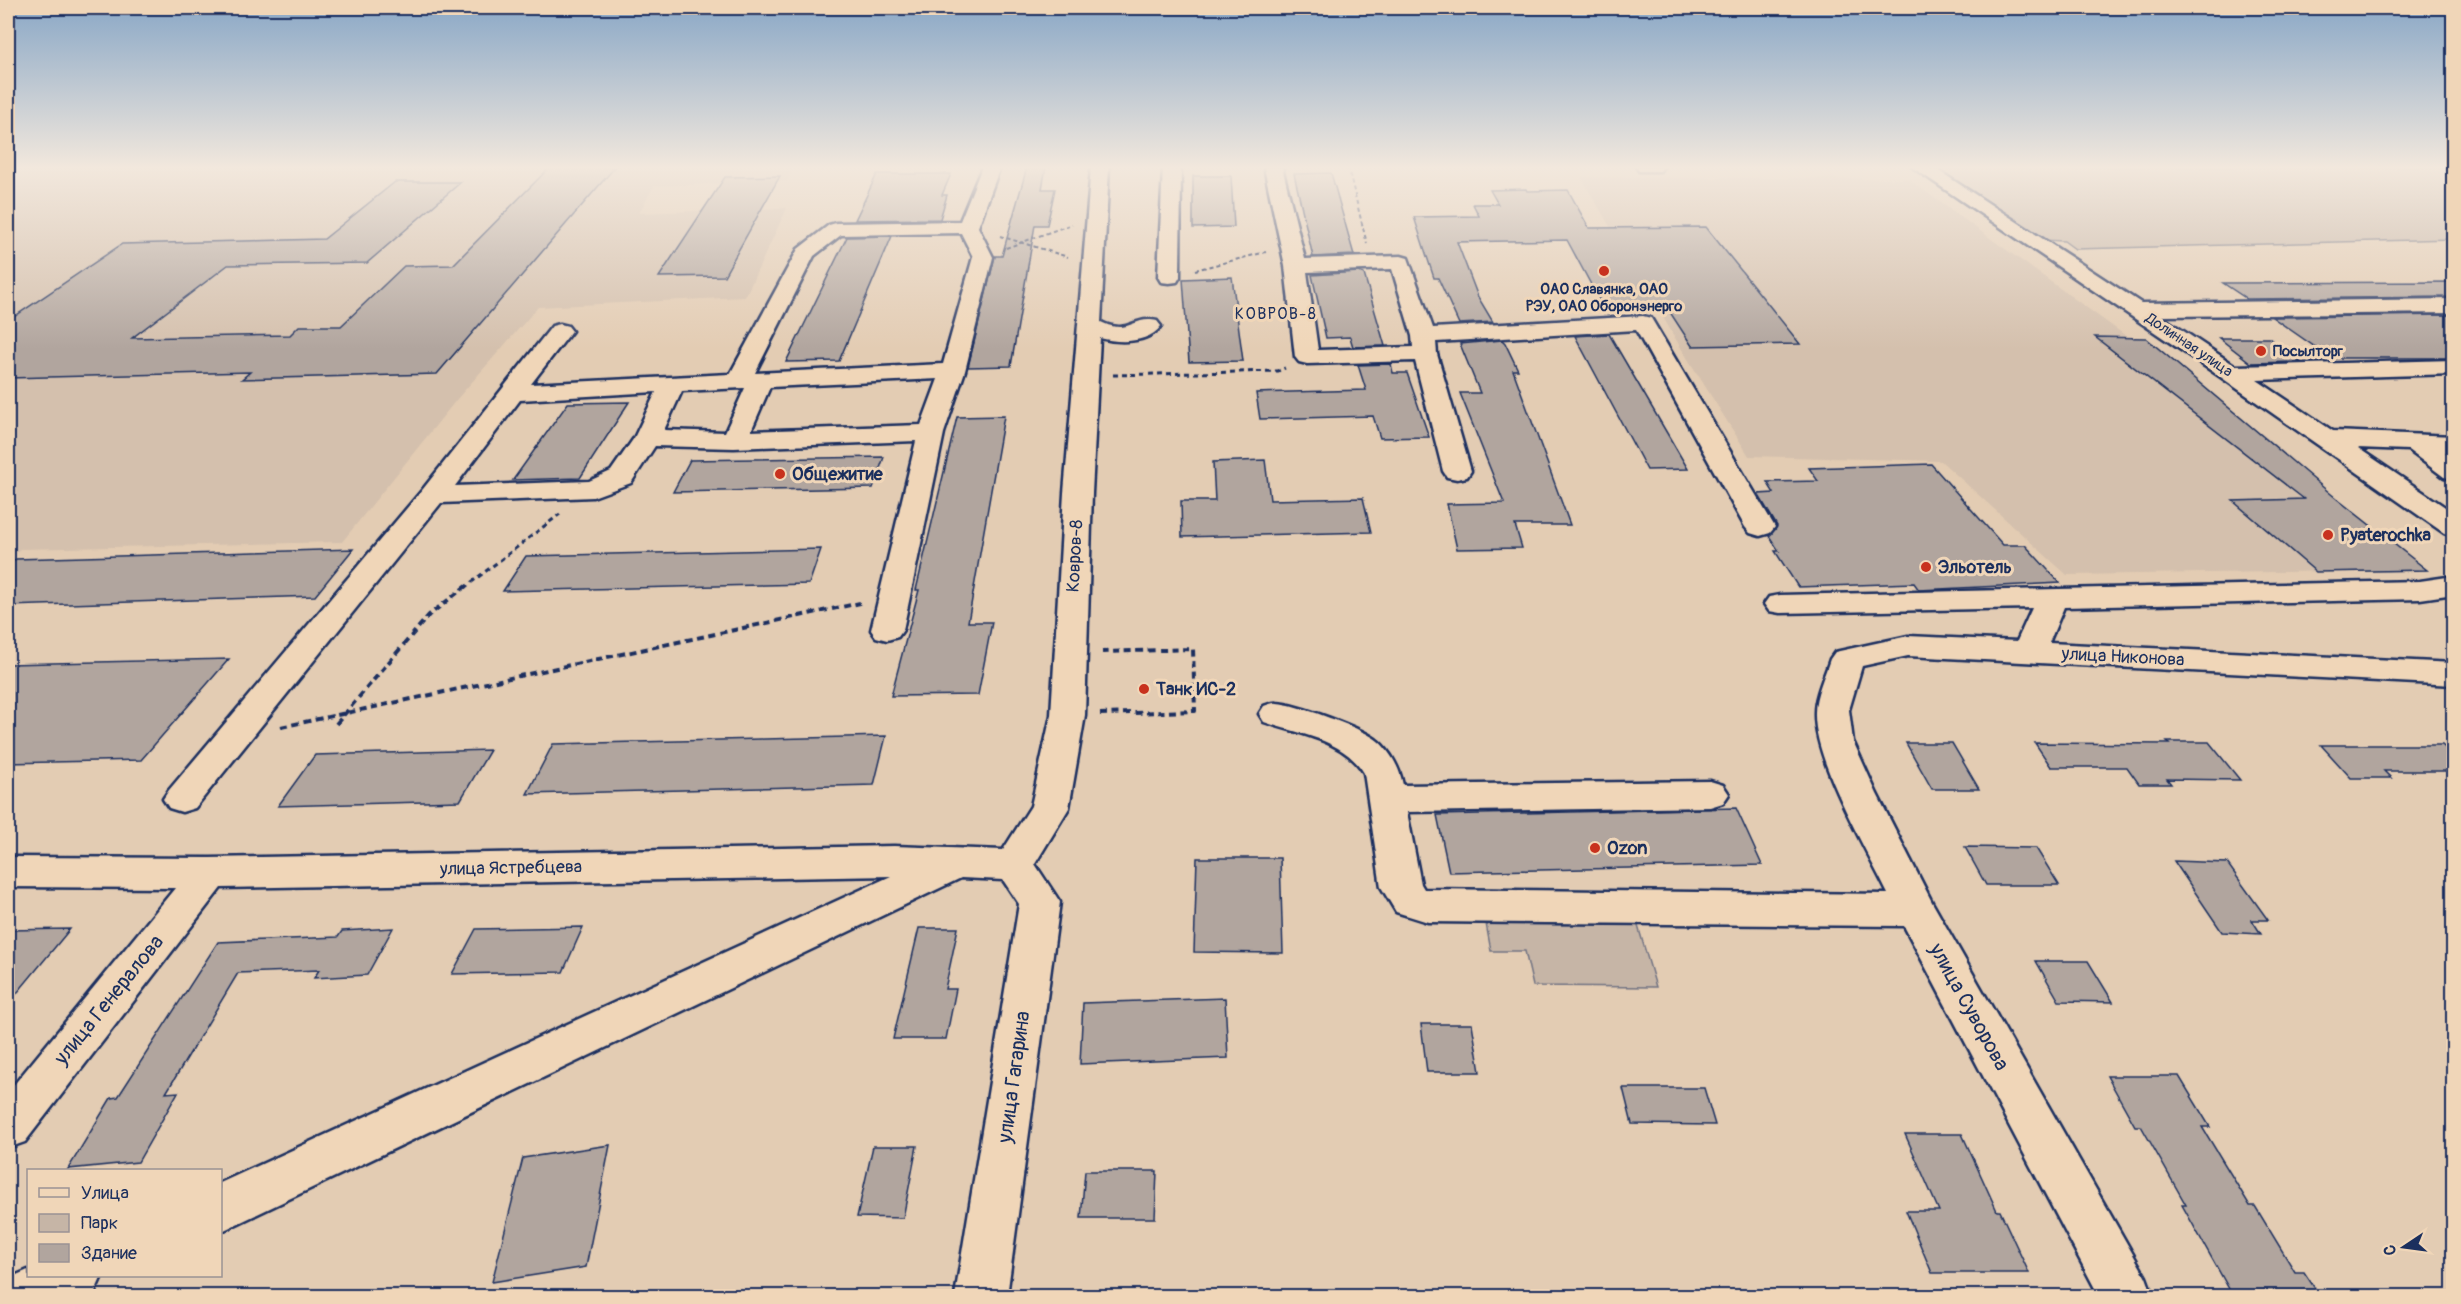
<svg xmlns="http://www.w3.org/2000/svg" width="2461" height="1304" viewBox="0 0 2461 1304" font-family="Pangolin,sans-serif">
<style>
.built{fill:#d4c0ad}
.green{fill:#c6b5a6;stroke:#707282;stroke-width:1.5}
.building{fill:#b1a59e;stroke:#1b2f5e;stroke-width:1.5}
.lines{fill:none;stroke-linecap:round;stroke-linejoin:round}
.minor-casing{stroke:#1b2f5e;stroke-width:5}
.path-far2{stroke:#1b2f5e;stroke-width:2;stroke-dasharray:4 3;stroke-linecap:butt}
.path-far1{stroke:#1b2f5e;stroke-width:3;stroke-dasharray:5 4;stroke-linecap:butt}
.path{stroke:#1b2f5e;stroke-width:4;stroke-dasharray:7 4.5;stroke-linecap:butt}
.minor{fill:#f0d6b8;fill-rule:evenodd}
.poi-dot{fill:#c8321e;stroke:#f0d6b8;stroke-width:2}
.labels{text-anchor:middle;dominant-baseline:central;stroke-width:6;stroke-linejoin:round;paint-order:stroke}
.far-poi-label{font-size:15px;font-weight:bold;fill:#1b2f5e;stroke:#f0d6b8}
.far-street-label{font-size:15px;fill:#1b2f5e;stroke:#f0d6b8}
.far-neighbourhood-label{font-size:16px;letter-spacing:1.5px;fill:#1b2f5e;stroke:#f0d6b8}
.poi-label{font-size:18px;font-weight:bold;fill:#1b2f5e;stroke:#f0d6b8;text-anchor:start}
.street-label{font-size:18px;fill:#1b2f5e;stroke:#f0d6b8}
.near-street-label{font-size:21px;fill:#1b2f5e;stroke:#f0d6b8}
</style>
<rect width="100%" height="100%" fill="#e3ccb3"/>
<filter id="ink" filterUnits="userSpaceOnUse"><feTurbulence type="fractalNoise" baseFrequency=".0167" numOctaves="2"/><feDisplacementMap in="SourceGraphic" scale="12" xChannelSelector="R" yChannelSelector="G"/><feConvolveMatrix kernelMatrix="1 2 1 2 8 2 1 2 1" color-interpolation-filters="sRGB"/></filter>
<g filter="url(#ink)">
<g class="built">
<polygon points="8,167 793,167 787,181 654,186 639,213 787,208 745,297 538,307 457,399 342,542 20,549 8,560"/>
<polygon points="1581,177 1908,179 2269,439 2337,499 2427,570 2067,575 1941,461 1749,456 1681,348"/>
</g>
<g class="green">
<polygon points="1937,167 2453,167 2453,239 2075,249 2064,241 2043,240"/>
<polygon points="1485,918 1636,919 1656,987 1533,986 1525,951 1491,951"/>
</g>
<g class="building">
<polygon points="615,167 437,374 242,379 250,372 8,378 8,321 122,244 324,239 395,182 461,182 367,263 228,265 132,338 290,335 299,326 341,326 404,266 453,265 549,168"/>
<polygon points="1027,167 1046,167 1042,189 1055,189 1047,225 1035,225 1011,366 968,367 995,256 1002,256"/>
<polygon points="1331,173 1354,255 1313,257 1294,174"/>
<polygon points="877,174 951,174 942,195 947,195 940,219 855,220"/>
<polygon points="780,176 724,276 659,277 725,177"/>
<polygon points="1193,176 1231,176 1234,227 1193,228"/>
<polygon points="1526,189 1527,191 1568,190 1589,228 1706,227 1800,344 1692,346 1664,303 1601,303 1567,240 1457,242 1478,297 1493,322 1459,324 1438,278 1434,278 1414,217 1479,216 1473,204 1498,204 1490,190"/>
<polygon points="892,236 839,361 786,362 847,237"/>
<polygon points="1359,272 1364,274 1385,346 1353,347 1350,337 1326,338 1312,275"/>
<polygon points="1232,277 1243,361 1189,362 1183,279"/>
<polygon points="2454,282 2454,297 2247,299 2223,283"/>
<polygon points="2454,315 2454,358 2331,358 2272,317"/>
<polygon points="1609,334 1688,469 1647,470 1575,336"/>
<polygon points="2095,337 2146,338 2337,499 2427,570 2316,572 2233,501 2304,499"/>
<polygon points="2219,338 2269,338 2301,362 2251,363"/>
<polygon points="1502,340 1505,343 1518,370 1513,370 1570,525 1515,525 1522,548 1457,549 1447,504 1504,503 1460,393 1480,393 1460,344"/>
<polygon points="1391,364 1393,373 1407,373 1429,437 1380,438 1373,416 1260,419 1256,393 1366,390 1358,365"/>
<polygon points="629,402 580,478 513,480 568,403"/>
<polygon points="1004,416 968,622 992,622 978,695 891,696 919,590 916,590 957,417"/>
<polygon points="884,457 873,488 673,492 690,460"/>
<polygon points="1265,460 1270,500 1363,498 1371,532 1182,537 1181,501 1215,501 1213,462"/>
<polygon points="1931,464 2003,545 2025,545 2060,583 1919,590 1914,583 1798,587 1775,551 1779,551 1769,536 1777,526 1758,494 1774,493 1767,482 1818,481 1809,468"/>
<polygon points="353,549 315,596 8,606 8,566 16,559"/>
<polygon points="821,549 809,584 503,591 526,556"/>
<polygon points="229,659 141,760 8,763 8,664"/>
<polygon points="886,736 874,785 527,794 553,744"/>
<polygon points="2167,742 2209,742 2240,780 2167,779 2171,784 2139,784 2127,767 2051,767 2035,743 2169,744"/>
<polygon points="1906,743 1952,743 1979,789 1932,789"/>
<polygon points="2321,745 2442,745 2454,756 2454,771 2384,771 2391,778 2351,778"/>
<polygon points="490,750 460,801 278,806 315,755"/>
<polygon points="1736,808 1762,865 1449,872 1437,815"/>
<polygon points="1965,847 2036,848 2059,885 1986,885"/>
<polygon points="1197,858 1280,858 1283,953 1194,952"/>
<polygon points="2174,861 2227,863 2268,920 2252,920 2261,934 2222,932"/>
<polygon points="583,927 563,972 452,974 476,929"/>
<polygon points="393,928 367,975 314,978 319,970 238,973 166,1093 178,1092 138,1162 68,1169 111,1098 118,1097 218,942 338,937 342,931"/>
<polygon points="919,928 958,928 945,989 956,989 946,1039 893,1039"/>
<polygon points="70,929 8,1004 8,930"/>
<polygon points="2036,961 2088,961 2113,1002 2059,1001"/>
<polygon points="1225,998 1228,1058 1080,1064 1083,1003"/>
<polygon points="1421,1024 1472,1024 1480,1072 1427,1072"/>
<polygon points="2107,1076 2179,1076 2210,1127 2202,1127 2250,1206 2255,1206 2295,1272 2304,1272 2320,1296 2233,1296 2182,1205 2186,1205 2141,1126 2135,1126"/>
<polygon points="1623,1088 1704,1088 1715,1125 1632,1124"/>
<polygon points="1905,1134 1962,1134 1997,1211 2000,1211 2029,1273 1932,1273 1906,1211 1939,1211"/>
<polygon points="610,1145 586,1267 492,1282 523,1158"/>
<polygon points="873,1146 917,1146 903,1218 857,1217"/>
<polygon points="1085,1171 1157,1171 1155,1218 1081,1218"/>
</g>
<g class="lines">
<g class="minor-casing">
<g id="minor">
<path d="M982,167H1000L978,227L993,257L965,371L944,433L903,630L898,637L887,640L876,637L871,630L916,441L734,448L655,446L631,483L593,497L441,503L195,808L182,812L169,808L163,799L169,790L423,489L552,326L560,324L568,326L572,331L531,384L730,374L798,249L829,225L836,223L960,221ZM961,233L973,257L943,364L755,373L814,256L841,235ZM938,379L921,425L751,431L770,387ZM743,388H745L725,432L664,430L682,391ZM656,392L634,438L611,471L589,481L455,486L520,400Z"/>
<path d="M1091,167H1109L1101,322C1129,336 1134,315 1157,321L1161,326C1148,344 1118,343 1100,338L1092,493L1085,715L1069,808L1035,864L1060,902L1007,1296H955L1019,904L1003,880L961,878L220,1232V1183L891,876L221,888L25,1142L8,1148V1092L175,888L8,887V857L210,858L894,846L1003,850L1031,806L1051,715L1064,493Z"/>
<polygon points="1163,167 1181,167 1180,277 1177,282 1169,283 1161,282 1158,277"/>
<path d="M1264,167H1282L1305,259L1401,256L1408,258L1433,328L1643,316L1651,318L1775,527L1770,533L1760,536L1750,533L1745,527L1636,330L1436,342L1437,354L1471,471L1467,477L1457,479L1447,477L1443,471L1415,361L1307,364L1299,362L1295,357L1285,266ZM1392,269L1412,336L1413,347L1318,350L1307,272Z"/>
<polygon points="1636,167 1663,167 1660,171 1639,171"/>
<polygon points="1912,167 1933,167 2141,303 2454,299 2454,313 2161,316 2236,366 2454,360 2454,374 2257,380 2333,431 2454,436 2454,452 2445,452 2454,458 2454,479 2444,477 2408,450 2358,448 2454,513 2454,536 2444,533 2222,378"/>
<path d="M2454,576V594L2420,599L2064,607L2049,643L2454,663V685L1908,656L1862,666L1849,710L1853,741L1877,794L1932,902L2146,1277L2153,1296H2099L1904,926L1428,922L1396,912L1381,887L1364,773C1344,739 1298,734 1264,722L1259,714L1264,706C1268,705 1273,702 1277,703C1296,704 1365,729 1378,741C1391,752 1400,769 1403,785L1710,781L1723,785L1729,794L1723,803L1710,807L1407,812L1421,884L1424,889L1888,894C1866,849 1813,759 1815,712C1815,695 1825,675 1830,659L1835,652L1908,636L2017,641L2032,608L1780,613L1769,611L1764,604L1769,597L1780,595L2420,581Z"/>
<polygon points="28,1270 28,1276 102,1276 94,1294 90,1296 8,1296 8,1289 12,1277"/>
</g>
</g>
<g class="path-far2">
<polyline points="1348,167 1367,244"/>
<polyline points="1000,236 1068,257"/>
<polyline points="1006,248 1072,224"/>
<polyline points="1195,270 1266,252"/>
</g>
<g class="path-far1">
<polyline points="1113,375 1278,371 1285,368"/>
<polyline points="464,588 560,514"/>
</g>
<g class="path">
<polyline points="1100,714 1195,711 1193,649 1102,652"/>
<polyline points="336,724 429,615 466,586"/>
<polyline points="281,727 860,603"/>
</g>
<use href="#minor" class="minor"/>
</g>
</g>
<linearGradient id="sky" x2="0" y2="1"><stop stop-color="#89a7c6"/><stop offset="0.48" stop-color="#f2e8dd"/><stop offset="1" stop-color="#f2e8dd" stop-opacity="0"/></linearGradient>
<rect width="2461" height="349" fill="url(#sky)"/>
<g class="poi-dot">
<circle cx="1604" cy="271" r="6"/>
<circle cx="2261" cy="351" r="6"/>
<circle cx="780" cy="474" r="6"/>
<circle cx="2328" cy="535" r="6"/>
<circle cx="1926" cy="567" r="6"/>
<circle cx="1144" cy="689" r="6"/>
<circle cx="1595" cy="848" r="6"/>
</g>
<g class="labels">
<g class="far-poi-label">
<text x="1604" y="289">ОАО Славянка, ОАО<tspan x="1604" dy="17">РЭУ, ОАО Оборонэнерго</tspan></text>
<text x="2273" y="351" text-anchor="start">Посылторг</text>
</g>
<g class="far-street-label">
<text transform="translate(2189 345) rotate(34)">Долинная улица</text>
</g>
<g class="far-neighbourhood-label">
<text x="1276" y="314">КОВРОВ-8</text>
</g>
<g class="poi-label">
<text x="792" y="474">Общежитие</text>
<text x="2340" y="535">Pyaterochka</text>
<text x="1938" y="567">Эльотель</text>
<text x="1156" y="689">Танк ИС-2</text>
<text x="1607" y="848">Ozon</text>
</g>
<g class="street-label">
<text transform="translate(1075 556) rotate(-87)">Ковров-8</text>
<text transform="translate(2123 657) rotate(3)">улица Никонова</text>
<text transform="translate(511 868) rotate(-1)">улица Ястребцева</text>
</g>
<g class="near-street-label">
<text transform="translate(109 1000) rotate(-51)">улица Генералова</text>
<text transform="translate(1969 1007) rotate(61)">улица Суворова</text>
<text transform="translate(1014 1077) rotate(-82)">улица Гагарина</text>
</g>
</g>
<rect width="2461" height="1304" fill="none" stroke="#f0d6b8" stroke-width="30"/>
<rect x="15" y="15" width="2431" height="1274" fill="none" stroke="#1b2f5e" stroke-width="2" filter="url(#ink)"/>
<rect x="27" y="1169" width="195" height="108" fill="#f0d6b8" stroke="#9b9394" stroke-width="1.5"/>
<rect x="39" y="1188" width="30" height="9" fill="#f0d6b8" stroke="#9b9394" stroke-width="1.5"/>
<text x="81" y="1199" font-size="18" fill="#1b2f5e">Улица</text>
<rect x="39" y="1214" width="30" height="18" fill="#c6b5a6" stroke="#9b9394" stroke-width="1.5"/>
<text x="81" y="1229" font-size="18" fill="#1b2f5e">Парк</text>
<rect x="39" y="1244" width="30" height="18" fill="#b1a59e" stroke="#9b9394" stroke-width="1.5"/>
<text x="81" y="1259" font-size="18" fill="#1b2f5e">Здание</text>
<g transform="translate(2404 1247) rotate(257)" stroke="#f0d6b8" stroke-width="4.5" paint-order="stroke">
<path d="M0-4.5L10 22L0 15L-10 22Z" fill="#1b2f5e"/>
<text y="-9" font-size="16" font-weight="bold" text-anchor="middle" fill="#1b2f5e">С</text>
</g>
</svg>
